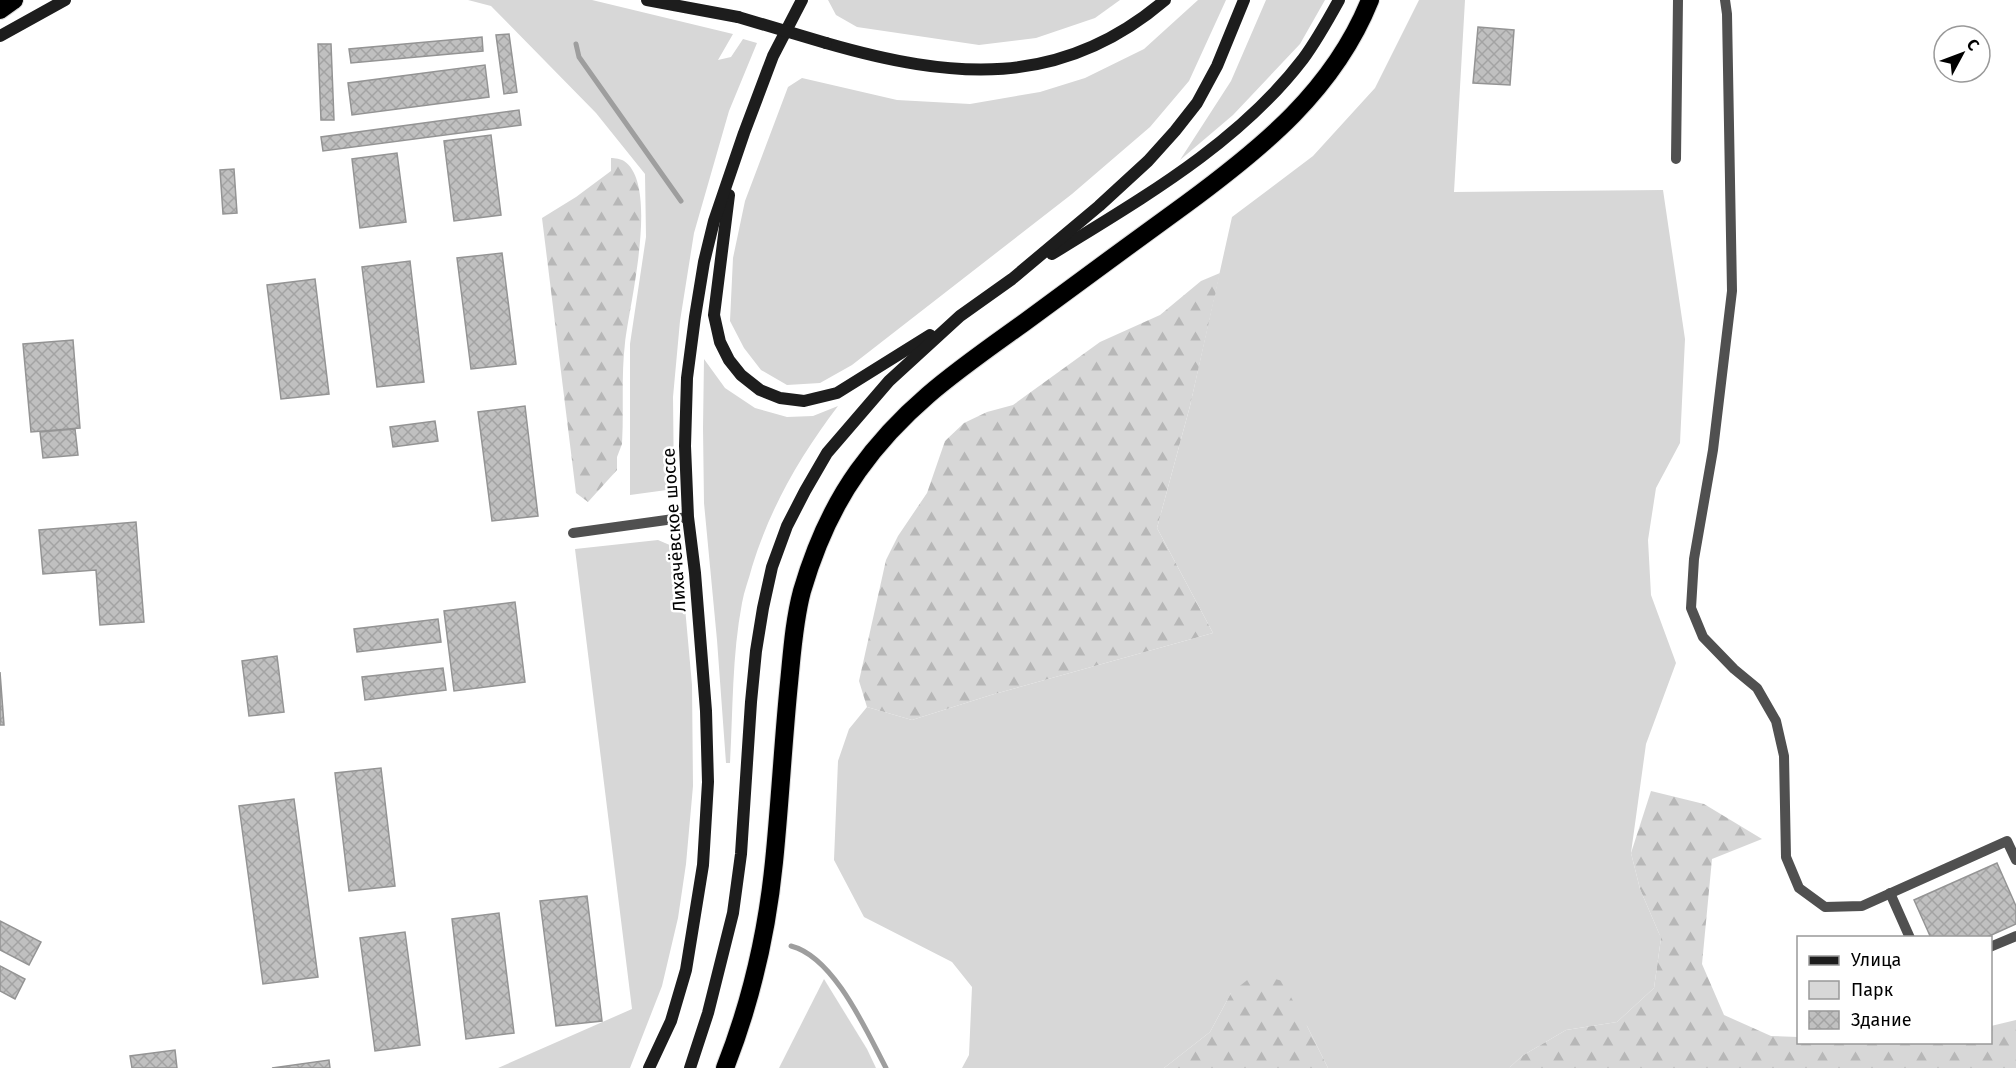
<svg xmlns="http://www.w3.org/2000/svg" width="2016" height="1068" viewBox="0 0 2016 1068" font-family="'Fira Sans',sans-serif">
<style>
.green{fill:#d7d7d7}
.forest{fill:url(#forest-firs)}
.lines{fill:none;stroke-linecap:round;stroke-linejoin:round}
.stream{stroke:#9e9e9e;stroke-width:5}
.building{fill:url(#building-cross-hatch);stroke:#949494;stroke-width:1.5}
.highway-casing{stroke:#dbdbdb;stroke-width:20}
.lane{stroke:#505050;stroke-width:10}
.secondary{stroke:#1d1d1d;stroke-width:12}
.highway{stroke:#000;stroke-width:18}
.secondary-bridge{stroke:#1d1d1d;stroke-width:12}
.labels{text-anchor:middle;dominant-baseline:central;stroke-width:5;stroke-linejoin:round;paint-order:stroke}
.street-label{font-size:18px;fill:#000;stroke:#fff}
</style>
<defs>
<pattern id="forest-firs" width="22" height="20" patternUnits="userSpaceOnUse" patternTransform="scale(1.5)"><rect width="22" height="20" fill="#d7d7d7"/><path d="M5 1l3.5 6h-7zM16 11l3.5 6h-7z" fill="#b7b7b7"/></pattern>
<pattern id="building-cross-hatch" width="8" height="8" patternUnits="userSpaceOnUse" patternTransform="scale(1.5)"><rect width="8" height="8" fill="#c0c0c0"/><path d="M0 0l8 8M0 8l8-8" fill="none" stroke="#a3a3a3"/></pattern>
</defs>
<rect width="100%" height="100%" fill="#fff"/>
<g class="green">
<polygon points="468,0 592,0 733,34 718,60 731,57 743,39 757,43 729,111 694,233 680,321 673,397 674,489 630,495 630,344 646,237 645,174 596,113 491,6"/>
<polygon points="828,0 1120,0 1095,18 1036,38 979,45 857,27 836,15"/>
<polygon points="1198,0 1226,0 1189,81 1150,127 1072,194 852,365 820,383 787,385 761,370 744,348 730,321 733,258 745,201 788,87 802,78 897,100 970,104 1040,92 1085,78 1144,49"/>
<polygon points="1266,0 1325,0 1300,44 1233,115 1180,160 1231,81"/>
<polygon points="1419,0 1465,0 1454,192 1663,190 1685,339 1680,443 1656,488 1648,540 1651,595 1676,663 1646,744 1631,853 1640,889 1661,938 1654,988 1617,1022 1566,1030 1522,1056 1509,1068 1328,1068 1307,1026 1231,993 1210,1032 1164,1068 962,1068 969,1055 972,987 952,962 864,917 834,860 838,761 849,729 867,707 912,720 991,695 1213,633 1157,528 1190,406 1232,217 1313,156 1375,88"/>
<path d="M704,359L725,388L755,408L787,417L813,416L838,406C800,456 770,508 752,567C749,579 744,591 742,603C732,655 733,710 730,763H726L717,640L704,503L703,428Z"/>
<polygon points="658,540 672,546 680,552 692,685 693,786 686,864 678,918 662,986 630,1068 498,1068 632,1009 575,549"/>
<polygon points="824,979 867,1049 876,1068 779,1068"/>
</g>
<g class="forest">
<path d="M611,158C615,158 621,159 624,161C660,185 629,306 625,343C621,376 624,410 622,444L617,457V470L588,502L576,493L542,218L576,197L611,171Z"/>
<polygon points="1220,273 1190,406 1157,528 1213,633 991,695 912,720 867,707 859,681 886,560 898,536 927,493 945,441 964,423 987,412 1013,405 1100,342 1160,315 1201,281"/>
<polygon points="1651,791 1704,804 1762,839 1712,859 1702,964 1724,1015 1771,1036 1798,1037 1798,1042 1990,1042 1991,1026 2016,1020 2016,1068 1509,1068 1522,1056 1566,1030 1617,1022 1654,988 1661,938 1640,889 1631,853"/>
<polygon points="1256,973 1282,981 1307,1026 1328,1068 1164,1068 1210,1032 1231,993"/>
</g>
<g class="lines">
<g class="stream">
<polyline points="576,44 579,57 681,201"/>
<path d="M791,946C834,957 866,1030 886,1068"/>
</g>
</g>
<g class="building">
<polygon points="1478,27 1514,30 1510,85 1473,83"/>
<polygon points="509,34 517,92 504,94 496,35"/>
<polygon points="482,37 483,51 351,63 349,49"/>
<polygon points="318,44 331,44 334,120 321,120"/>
<polygon points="485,65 489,97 352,115 348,83"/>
<polygon points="519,110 521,125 323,151 321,137"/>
<polygon points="491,135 501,215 454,221 444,141"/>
<polygon points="397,153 406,222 360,228 352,159"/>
<polygon points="234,169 237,213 223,214 220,170"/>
<polygon points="502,253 516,364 471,369 457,258"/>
<polygon points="410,261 424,382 377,387 362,267"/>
<polygon points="315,279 329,394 281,399 267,285"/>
<polygon points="73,340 80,428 31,432 23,344"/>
<polygon points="525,406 538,516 492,521 478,412"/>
<polygon points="435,421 438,441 393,447 390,427"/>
<polygon points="75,429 78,455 43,458 40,432"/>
<polygon points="136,522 144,622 100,625 96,570 43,574 39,530"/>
<polygon points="515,602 525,682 454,691 444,611"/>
<polygon points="438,619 441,642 357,652 354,629"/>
<polygon points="277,656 284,712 249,716 242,661"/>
<polygon points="443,668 446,690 365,700 362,677"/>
<polygon points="0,672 4,725 0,725"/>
<polygon points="381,768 395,886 349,891 335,773"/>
<polygon points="294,799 318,977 263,984 239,806"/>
<polygon points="1997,863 2016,906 2016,924 1985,938 1931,938 1914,900"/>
<polygon points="587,896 602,1021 556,1026 540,901"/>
<polygon points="499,913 514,1033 466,1039 452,919"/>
<polygon points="0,921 41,942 29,965 0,950"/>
<polygon points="405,932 420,1045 375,1051 360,938"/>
<polygon points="0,966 25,979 15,999 0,991"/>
<polygon points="175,1050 177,1068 132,1068 130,1056"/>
<polygon points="329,1060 330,1068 272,1068"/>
</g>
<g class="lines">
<g class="highway-casing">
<g id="highway">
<polyline points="0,10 14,0"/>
<path d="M725,1068C751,1002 767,932 774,862C780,803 783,743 789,683C792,653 794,621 802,591C814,550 833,506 858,471C905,405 961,368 1025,322C1079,282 1132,243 1186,204C1262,148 1334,90 1370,0"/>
</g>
</g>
<g class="lane">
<polyline points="1725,0 1727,14 1732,291 1713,450 1694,559 1691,608 1703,637 1734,669 1757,688 1776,721 1784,756 1786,857 1799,888 1825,907 1862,906 2007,841 2016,860"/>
<polyline points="1676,159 1678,0"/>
<polyline points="573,533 688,517"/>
<polyline points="1890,893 1910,938"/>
<polyline points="1990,947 2016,936"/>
</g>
<g class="secondary">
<polyline points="647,0 738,17"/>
<polyline points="0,36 65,0"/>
<path d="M826,43C951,79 1060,90 1165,0"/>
<polyline points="729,195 714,315 720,342 729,360 741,375 760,390 780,398 804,401 837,393 930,335"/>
<path d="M1052,254C1142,198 1238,144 1303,59C1317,40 1328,20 1339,0"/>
<polyline points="649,1068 671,1021 686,970 703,865 708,782 706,711 695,573 688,517 685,446 687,378 695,317 704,262 714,221 744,133 773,56 802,0"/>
<polyline points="690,1068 708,1013 733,913 741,854 751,702 756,651 763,608 772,567 787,526 805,491 827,453 889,381 960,316 1012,279 1099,206 1148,161 1175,131 1197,103 1217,66 1244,0"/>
</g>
<use href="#highway" class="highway"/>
<polyline class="secondary-bridge" points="738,17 826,43"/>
</g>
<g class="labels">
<g class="street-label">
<text transform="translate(674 530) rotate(-94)">Лихачёвское шоссе</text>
</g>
</g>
<rect x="1797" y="936" width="195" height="108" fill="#ffffff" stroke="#999999" stroke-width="1.5"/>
<rect x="1809" y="956" width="30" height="9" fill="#1d1d1d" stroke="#999999" stroke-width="1.5"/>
<text x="1851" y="966" font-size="18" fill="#000000">Улица</text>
<rect x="1809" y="981" width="30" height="18" fill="#d7d7d7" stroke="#999999" stroke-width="1.5"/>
<text x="1851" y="996" font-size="18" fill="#000000">Парк</text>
<rect x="1809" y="1011" width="30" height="18" fill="url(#building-cross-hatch)" stroke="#999999" stroke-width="1.5"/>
<text x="1851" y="1026" font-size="18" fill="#000000">Здание</text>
<g transform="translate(1962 54) rotate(49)"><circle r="28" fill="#ffffff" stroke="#999999" stroke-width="1.5"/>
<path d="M0-4.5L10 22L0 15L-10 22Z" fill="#000000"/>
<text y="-9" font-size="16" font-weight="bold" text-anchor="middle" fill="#000000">С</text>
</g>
</svg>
